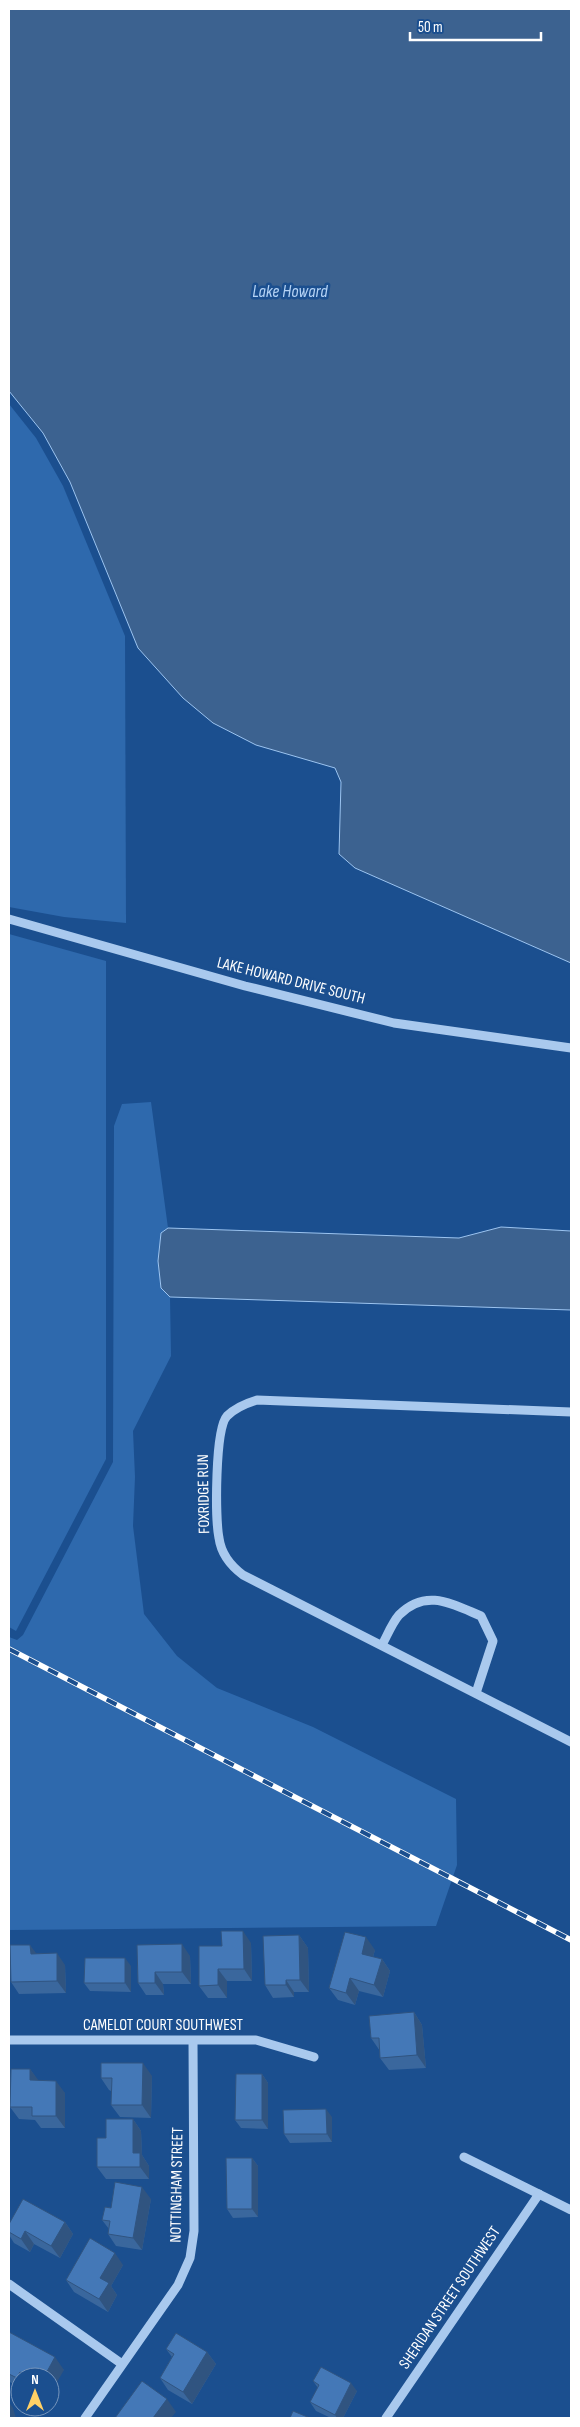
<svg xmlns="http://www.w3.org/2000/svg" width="580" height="2427" viewBox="0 0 580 2427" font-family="'Sofia Sans Condensed',sans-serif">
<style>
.green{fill:#2e69ad}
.water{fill:#3c6290;stroke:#9cc4f0}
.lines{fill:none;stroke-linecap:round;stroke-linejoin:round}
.minor{stroke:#a9c9ee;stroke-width:9}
.rail-casing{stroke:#fff;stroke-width:5.5}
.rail{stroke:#1b4f8f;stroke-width:4;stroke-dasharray:11;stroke-linecap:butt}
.wall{fill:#3a679d}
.shaded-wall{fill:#305480}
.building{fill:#4478b7;stroke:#305480}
.labels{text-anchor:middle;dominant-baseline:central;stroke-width:5;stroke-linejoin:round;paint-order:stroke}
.street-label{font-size:16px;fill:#fff;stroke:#1b4f8f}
.water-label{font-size:18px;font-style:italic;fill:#b5d3f5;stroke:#1b4f8f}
</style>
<rect width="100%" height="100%" fill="#1b4f8f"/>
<g class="green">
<polygon points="9,404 36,438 63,486 125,636 126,923 64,917 9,907"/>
<polygon points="9,934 106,961 106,1459 16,1631 9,1627"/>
<polygon points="151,1102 168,1228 161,1234 161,1288 170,1297 171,1356 133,1431 135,1477 133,1526 144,1614 177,1656 217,1688 313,1727 456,1799 457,1865 436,1926 9,1930 9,1637 17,1640 23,1635 113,1462 114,1126 122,1104"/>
</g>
<g class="water">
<polygon points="9,9 571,9 571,963 355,868 339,854 341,782 335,768 256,745 213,723 183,698 138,648 70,482 43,433 9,391"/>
<polygon points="501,1227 571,1231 571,1310 170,1297 161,1288 158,1261 161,1233 168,1228 459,1238"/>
</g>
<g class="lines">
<g class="minor">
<polyline points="9,919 245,986 394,1023 571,1048"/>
<path d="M571,1412L257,1400C247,1403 235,1408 227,1416C215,1429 215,1518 219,1538C221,1553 231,1566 243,1575L571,1742"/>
<path d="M382,1645C387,1636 392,1623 399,1615C426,1588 452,1604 481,1616L493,1641L476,1693"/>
<polyline points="9,2040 256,2040 314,2057"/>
<polyline points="464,2157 571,2210"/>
<polyline points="9,2284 122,2364"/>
<polyline points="85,2418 178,2285 190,2258 194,2231 193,2041"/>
<polyline points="386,2418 539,2194"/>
</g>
<g class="rail-casing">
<polyline id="rail" points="9,1649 571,1940"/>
</g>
<use href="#rail" class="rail"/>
</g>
<g class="wall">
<polygon points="299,1935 308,1948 309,1992 294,1992 294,1997 273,1998 265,1985"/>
<polygon points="251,1943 252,1981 227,1981 227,1998 208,1998 199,1986 222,1946"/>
<polygon points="137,1945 190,1956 191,1984 163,1984 164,1995 146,1995 138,1983"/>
<polygon points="375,1950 373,1957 382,1959 390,1971 383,1997 359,1991 355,2005 338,2000 329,1988"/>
<polygon points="65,1965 66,1993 19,1994 11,1982"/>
<polygon points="131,1966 131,1992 90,1991 84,1983"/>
<polygon points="414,2012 422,2025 426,2068 389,2070 380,2058 380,2051 371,2038"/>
<polygon points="30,2069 38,2081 65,2093 65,2128 41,2128 35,2120 19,2119 10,2107"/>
<polygon points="262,2074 268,2083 268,2129 241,2128 235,2120"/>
<polygon points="152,2076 151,2118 120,2117 111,2105 111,2091 109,2090 101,2078"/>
<polygon points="332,2117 332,2142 290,2143 284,2134"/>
<polygon points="133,2119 141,2131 142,2155 149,2166 149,2179 106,2179 97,2167 106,2138"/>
<polygon points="252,2158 258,2166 258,2217 233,2218 227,2209"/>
<polygon points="151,2199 142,2250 116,2246 108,2234 109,2229 102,2220 111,2208"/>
<polygon points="65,2222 73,2234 60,2258 34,2244 30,2252 14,2243 9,2235 9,2224"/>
<polygon points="123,2265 111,2286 117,2295 108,2312 74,2292 66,2280"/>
<polygon points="9,2332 64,2370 50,2377 20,2377 20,2388 10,2382 9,2380"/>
<polygon points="166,2349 207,2352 216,2364 192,2404 168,2390 160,2378 172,2357"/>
<polygon points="313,2381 357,2391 343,2418 331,2418 316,2411 310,2402 318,2388"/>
</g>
<g class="shaded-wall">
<polygon points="243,1931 251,1943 252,1981 244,1969"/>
<polygon points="299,1935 308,1948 309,1992 300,1980"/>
<polygon points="366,1937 375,1950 370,1966 362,1954"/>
<polygon points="182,1944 190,1956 191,1984 182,1972"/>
<polygon points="30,1945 39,1957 31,1954"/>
<polygon points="57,1953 65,1965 66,1993 57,1981"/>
<polygon points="125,1958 131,1966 131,1992 125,1983"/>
<polygon points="382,1959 390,1971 383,1997 374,1985"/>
<polygon points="218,1969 227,1981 227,1998 218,1985"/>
<polygon points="155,1972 163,1984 164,1995 155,1983"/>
<polygon points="350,1978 359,1991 355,2005 346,1993"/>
<polygon points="286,1980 294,1992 294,1997 286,1985"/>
<polygon points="414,2012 422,2025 426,2068 417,2055"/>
<polygon points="143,2063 152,2076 151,2118 142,2105"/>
<polygon points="30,2069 39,2081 30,2080"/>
<polygon points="262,2074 268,2083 268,2129 262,2120"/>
<polygon points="56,2081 65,2093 65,2128 56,2116"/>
<polygon points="326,2109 332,2117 332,2142 327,2134"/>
<polygon points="133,2119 141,2131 142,2155 149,2166 149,2179 140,2167 133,2153"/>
<polygon points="252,2158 258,2166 258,2217 252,2209"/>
<polygon points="142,2187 151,2199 142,2250 133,2238"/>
<polygon points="65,2222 73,2234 60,2258 51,2246"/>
<polygon points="25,2231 34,2244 30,2252 21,2239"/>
<polygon points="115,2253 123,2265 111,2286 117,2295 108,2312 99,2299 100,2278"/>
<polygon points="207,2352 216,2364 192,2404 183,2392"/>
<polygon points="55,2357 64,2370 50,2394 50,2377 44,2377"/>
<polygon points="20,2372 24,2377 20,2377 20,2383 17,2378"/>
<polygon points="351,2383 357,2391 343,2418 337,2418 335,2415"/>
<polygon points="167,2399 176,2412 171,2418 153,2418"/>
<polygon points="9,2402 13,2408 16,2418 10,2418 9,2413"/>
</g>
<g class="building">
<polygon points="221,1931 243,1931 244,1969 218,1969 218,1985 199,1986 199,1946 222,1946"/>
<polygon points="345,1932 366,1937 362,1954 382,1959 374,1985 350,1978 346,1993 329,1988"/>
<polygon points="299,1935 300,1980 286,1980 286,1985 265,1985 263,1936"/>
<polygon points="182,1944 182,1972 155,1972 155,1983 138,1983 137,1945"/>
<polygon points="10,1945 30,1945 31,1954 57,1953 57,1981 11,1982"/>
<polygon points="85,1958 125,1958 125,1983 84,1983"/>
<polygon points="414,2012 417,2055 380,2058 379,2038 371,2038 369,2016"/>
<polygon points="101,2063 143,2063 142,2105 111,2105 112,2078 101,2078"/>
<polygon points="11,2069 30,2069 30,2080 56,2081 56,2116 32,2116 32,2107 10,2107"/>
<polygon points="236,2074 262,2074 262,2120 235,2120"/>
<polygon points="326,2109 327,2134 284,2134 283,2110"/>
<polygon points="106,2119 133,2119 133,2153 140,2153 140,2167 97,2167 97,2138 106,2138"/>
<polygon points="226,2158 252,2158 252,2209 227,2209"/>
<polygon points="115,2182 142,2187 133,2238 108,2234 110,2221 102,2220 105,2207 111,2208"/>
<polygon points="23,2199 65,2222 51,2246 25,2231 21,2239 9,2232 9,2224"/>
<polygon points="90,2238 115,2253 100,2278 109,2283 99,2299 66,2280"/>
<polygon points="9,2332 55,2357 44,2377 29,2377 20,2372 17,2378 9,2374"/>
<polygon points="176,2333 207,2352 183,2392 160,2378 174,2354 166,2349"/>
<polygon points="321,2367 351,2383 335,2415 310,2402 319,2385 313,2381"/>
<polygon points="142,2381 167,2399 153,2418 115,2418"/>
<polygon points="293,2411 310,2418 290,2418"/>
</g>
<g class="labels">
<g class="street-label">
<text transform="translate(291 981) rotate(14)">LAKE HOWARD DRIVE SOUTH</text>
<text transform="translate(204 1494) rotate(-91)">FOXRIDGE RUN</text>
<text x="163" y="2025">CAMELOT COURT SOUTHWEST</text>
<text transform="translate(177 2185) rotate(-89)">NOTTINGHAM STREET</text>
<text transform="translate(450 2298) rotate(-56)">SHERIDAN STREET SOUTHWEST</text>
</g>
<g class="water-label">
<text x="290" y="291">Lake Howard</text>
</g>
</g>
<rect width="580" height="2427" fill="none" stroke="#ffffff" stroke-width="20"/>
<g transform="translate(35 2392)"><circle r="24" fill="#1b4f8f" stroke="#7695bc"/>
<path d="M0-4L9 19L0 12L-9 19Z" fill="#ffd166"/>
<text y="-8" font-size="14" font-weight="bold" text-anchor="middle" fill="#ffffff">N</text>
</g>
<path d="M410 32v8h131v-8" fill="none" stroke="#ffffff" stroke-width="2.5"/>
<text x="418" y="32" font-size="15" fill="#ffffff" stroke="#1b4f8f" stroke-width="4" paint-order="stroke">50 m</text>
</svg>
